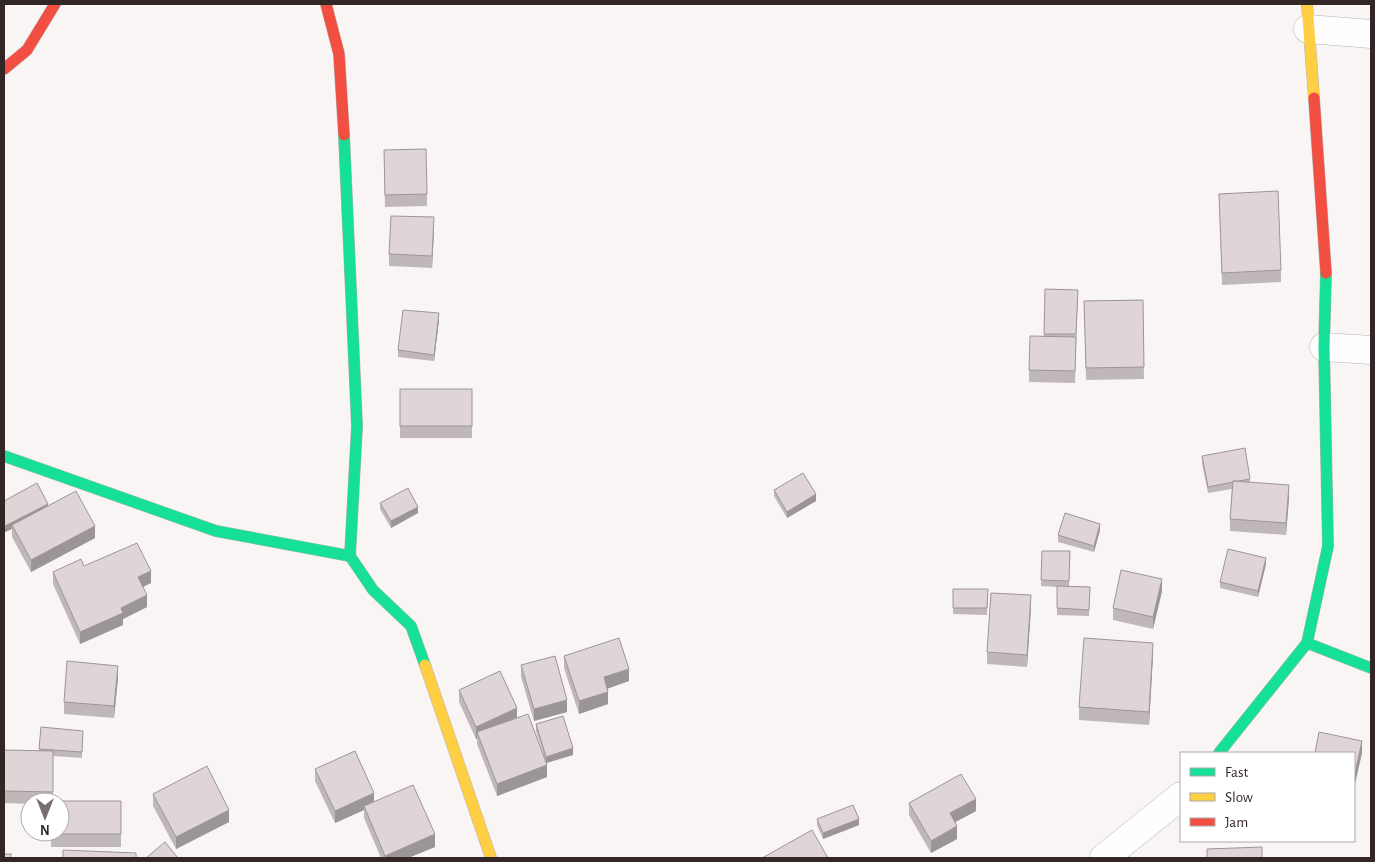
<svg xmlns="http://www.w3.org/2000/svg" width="1375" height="862" viewBox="0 0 1375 862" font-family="'Alegreya Sans',sans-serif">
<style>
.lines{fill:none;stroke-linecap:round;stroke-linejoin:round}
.street-casing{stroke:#bbb3b3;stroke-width:29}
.fast-casing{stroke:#bbb3b3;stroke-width:12}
.slow-casing{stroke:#bbb3b3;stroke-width:12}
.jam-casing{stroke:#bbb3b3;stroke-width:12}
.street{stroke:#fefefe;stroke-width:28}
.fast{stroke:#16e098;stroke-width:11}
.slow{stroke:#ffcf43;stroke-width:11}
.jam{stroke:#f24e42;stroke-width:11}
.wall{fill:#c0b7b8}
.shaded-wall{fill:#9c9596}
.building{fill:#dfd5d6;stroke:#9c9596}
</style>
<rect width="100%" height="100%" fill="#f9f5f5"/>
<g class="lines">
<g class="street-casing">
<g id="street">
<polyline points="1308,29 1371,34"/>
<polyline points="1324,347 1371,350"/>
<polyline points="1104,858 1181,796"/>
</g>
</g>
<g class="fast-casing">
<g id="fast">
<polyline points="344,135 357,426 350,556 373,590 411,626 425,665"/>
<polyline points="4,456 216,531 350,556"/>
<polyline points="1307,643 1371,668"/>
<polyline points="1219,753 1307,643 1328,546 1324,347 1326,273"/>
</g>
</g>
<g class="slow-casing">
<g id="slow">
<polyline points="1307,4 1314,98"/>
<polyline points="425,665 491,858"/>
</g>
</g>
<g class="jam-casing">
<g id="jam">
<polyline points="326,4 339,54 344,135"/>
<polyline points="4,69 27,50 55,4"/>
<polyline points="1314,98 1326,273"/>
</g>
</g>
<use href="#street" class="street"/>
<use href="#fast" class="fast"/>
<use href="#slow" class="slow"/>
<use href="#jam" class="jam"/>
</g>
<g class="wall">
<polygon points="384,162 427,194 427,206 385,207"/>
<polygon points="1219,194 1281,270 1281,282 1222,285"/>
<polygon points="434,230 432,268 389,266 389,254"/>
<polygon points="1045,289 1078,290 1075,383 1029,382 1029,370 1044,336"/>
<polygon points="1143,300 1144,379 1086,380 1084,301"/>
<polygon points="439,320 434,361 398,357 398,350"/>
<rect x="400" y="389" width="72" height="49"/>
<polygon points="1202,456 1250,479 1250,482 1289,498 1286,535 1230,531 1230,519 1232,489 1208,493 1202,463"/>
<polygon points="774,490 816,501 787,518 774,496"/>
<polygon points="4,501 48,506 95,538 31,572 12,537 12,529 5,532 4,529"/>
<polygon points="380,503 418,513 391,528 380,509"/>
<polygon points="1100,530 1094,552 1058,542 1058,535"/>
<polygon points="1042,551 1070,551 1069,586 1090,587 1089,616 1057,615 1057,587 1041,586"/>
<polygon points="1266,564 1258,597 1220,588 1220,582"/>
<polygon points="84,566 151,583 143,587 147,607 123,619 123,625 80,644 53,584 53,572"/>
<polygon points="953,589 988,589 987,615 953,614"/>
<polygon points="1162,591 1153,629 1113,620 1113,608"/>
<polygon points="1031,607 1027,667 987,664 987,652"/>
<polygon points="1153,655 1149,725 1079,720 1079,707"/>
<polygon points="564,656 629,681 607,688 608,704 579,714 564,668"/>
<polygon points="521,665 567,712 534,721 521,677"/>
<polygon points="118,678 114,718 64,714 64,702"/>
<polygon points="459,690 517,718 544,756 536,731 536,724 573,755 546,763 547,777 497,796 477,744 477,739 476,739 459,702"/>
<polygon points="41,727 83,731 82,758 53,756 53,801 121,801 121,847 51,847 51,832 60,802 30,802 30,804 4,803 4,750 39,751"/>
<polygon points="315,769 374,802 435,847 408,858 381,858 364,818 364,810 335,823 315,781"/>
<polygon points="1371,777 1371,795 1370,794 1370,782"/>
<polygon points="153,794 229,822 176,849 153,806"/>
<polygon points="909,803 976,811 955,822 957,839 931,853 909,815"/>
<polygon points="817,819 859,825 823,839 817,825"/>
</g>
<g class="shaded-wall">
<polygon points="434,217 434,230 432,268 432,256"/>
<polygon points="439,313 439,320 434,361 434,355"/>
<polygon points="1289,485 1289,498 1286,535 1286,523"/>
<polygon points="816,494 816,501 787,518 787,512"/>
<polygon points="48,504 48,510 12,525 12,529 5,532 5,526"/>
<polygon points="418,507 418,513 391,528 391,521"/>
<polygon points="1100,524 1100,530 1094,552 1094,546"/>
<polygon points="95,526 95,538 31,572 31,560"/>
<polygon points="1266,558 1266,564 1258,597 1258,591"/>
<polygon points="151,571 151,583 138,589 138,577"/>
<polygon points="1162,579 1162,591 1153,629 1153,617"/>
<polygon points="147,595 147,607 123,619 123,625 80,644 80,632 121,608"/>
<polygon points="1031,595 1031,607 1027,667 1027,655"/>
<polygon points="1153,643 1153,655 1149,725 1149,712"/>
<polygon points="118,666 118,678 114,718 114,706"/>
<polygon points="629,669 629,681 604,690 604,677"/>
<polygon points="608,692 608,704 579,714 579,701"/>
<polygon points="567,700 567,712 534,721 534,709"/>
<polygon points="517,708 517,720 477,732 477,739 476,739 476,727"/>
<polygon points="1362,741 1362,753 1354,789 1354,777"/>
<polygon points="573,748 573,755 546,763 546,757"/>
<polygon points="547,765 547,777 497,796 497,784"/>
<polygon points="374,793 374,806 364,806 364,810 335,823 335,811"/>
<polygon points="976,799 976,811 950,825 950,813"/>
<polygon points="229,810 229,822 176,849 176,837"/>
<polygon points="859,819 859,825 823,839 823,833"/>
<polygon points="957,826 957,839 931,853 931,841"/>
<polygon points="435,834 435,847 408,858 385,858 385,856"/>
</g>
<g class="building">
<polygon points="426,149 427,194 385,195 384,150"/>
<polygon points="1278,191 1281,270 1222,273 1219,194"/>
<polygon points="391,216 434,217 432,256 389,254"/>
<polygon points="1045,289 1078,290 1076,334 1044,334"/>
<polygon points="1143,300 1144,367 1086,368 1084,301"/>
<polygon points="403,310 439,313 434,355 398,350"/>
<polygon points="1030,336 1076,337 1075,371 1029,370"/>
<rect x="400" y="389" width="72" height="37"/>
<polygon points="1245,448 1250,479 1239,481 1233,481 1233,482 1208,487 1202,456"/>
<polygon points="803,473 816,494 787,512 774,490"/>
<polygon points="1233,481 1289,485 1286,523 1230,519"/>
<polygon points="37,483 48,504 5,526 4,523 4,501"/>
<polygon points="408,488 418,507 391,521 380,503"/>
<polygon points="76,491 95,526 31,560 12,525"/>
<polygon points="1065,513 1100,524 1094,546 1058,535"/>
<polygon points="137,543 151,571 138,577 147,595 121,608 123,613 80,632 53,572 81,559 84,566"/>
<polygon points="1228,549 1266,558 1258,591 1220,582"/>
<polygon points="1042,551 1070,551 1069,581 1041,580"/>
<polygon points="1121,570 1162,579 1153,617 1113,608"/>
<polygon points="1057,586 1090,587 1089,610 1057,608"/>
<polygon points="953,589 988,589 987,608 953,608"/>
<polygon points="991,593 1031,595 1027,655 987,652"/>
<polygon points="619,638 629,669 604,677 608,692 579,701 564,656"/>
<polygon points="1084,638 1153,643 1149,712 1079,707"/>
<polygon points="555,656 567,700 534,709 521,665"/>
<polygon points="67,661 118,666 114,706 64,702"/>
<polygon points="500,671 517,708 476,727 459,690"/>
<polygon points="528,714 547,765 497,784 477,732"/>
<polygon points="563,716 573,748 546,757 536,724"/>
<polygon points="41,727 83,731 82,752 39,749"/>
<polygon points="1319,732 1362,741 1354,777 1354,753 1315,753"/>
<polygon points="4,750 53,751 53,792 4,791"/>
<polygon points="355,751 374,793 335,811 315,769"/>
<polygon points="207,766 229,810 176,837 153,794"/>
<polygon points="961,774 976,799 950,813 957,826 931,841 909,803"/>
<polygon points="413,785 435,834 385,856 364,806"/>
<polygon points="51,801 121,801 121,834 51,834 51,832 60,832 60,802 51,802"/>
<polygon points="853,805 859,819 823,833 817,819"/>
<polygon points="812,830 828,858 762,858"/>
<polygon points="165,842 178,858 146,858"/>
<polygon points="1262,847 1262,858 1207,858 1207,849"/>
<polygon points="63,850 136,853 136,858 63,858"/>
<rect x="4" y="854" width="7" height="4"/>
</g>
<rect width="1375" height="862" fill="none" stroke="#332626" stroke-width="10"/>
<rect x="1180" y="752" width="175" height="90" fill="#ffffff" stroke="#ada8a8"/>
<rect x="1190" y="768" width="25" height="8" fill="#16e098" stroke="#ada8a8"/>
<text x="1225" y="777" font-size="15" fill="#332626">Fast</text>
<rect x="1190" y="793" width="25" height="8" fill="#ffcf43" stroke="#ada8a8"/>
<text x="1225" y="802" font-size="15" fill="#332626">Slow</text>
<rect x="1190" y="818" width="25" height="8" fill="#f24e42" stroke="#ada8a8"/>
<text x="1225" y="827" font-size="15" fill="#332626">Jam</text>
<g transform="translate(45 817) rotate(180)"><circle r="24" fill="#ffffff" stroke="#ada8a8"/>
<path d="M0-4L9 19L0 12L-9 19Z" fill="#786e6e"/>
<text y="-8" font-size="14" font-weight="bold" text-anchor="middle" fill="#332626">N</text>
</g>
</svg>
